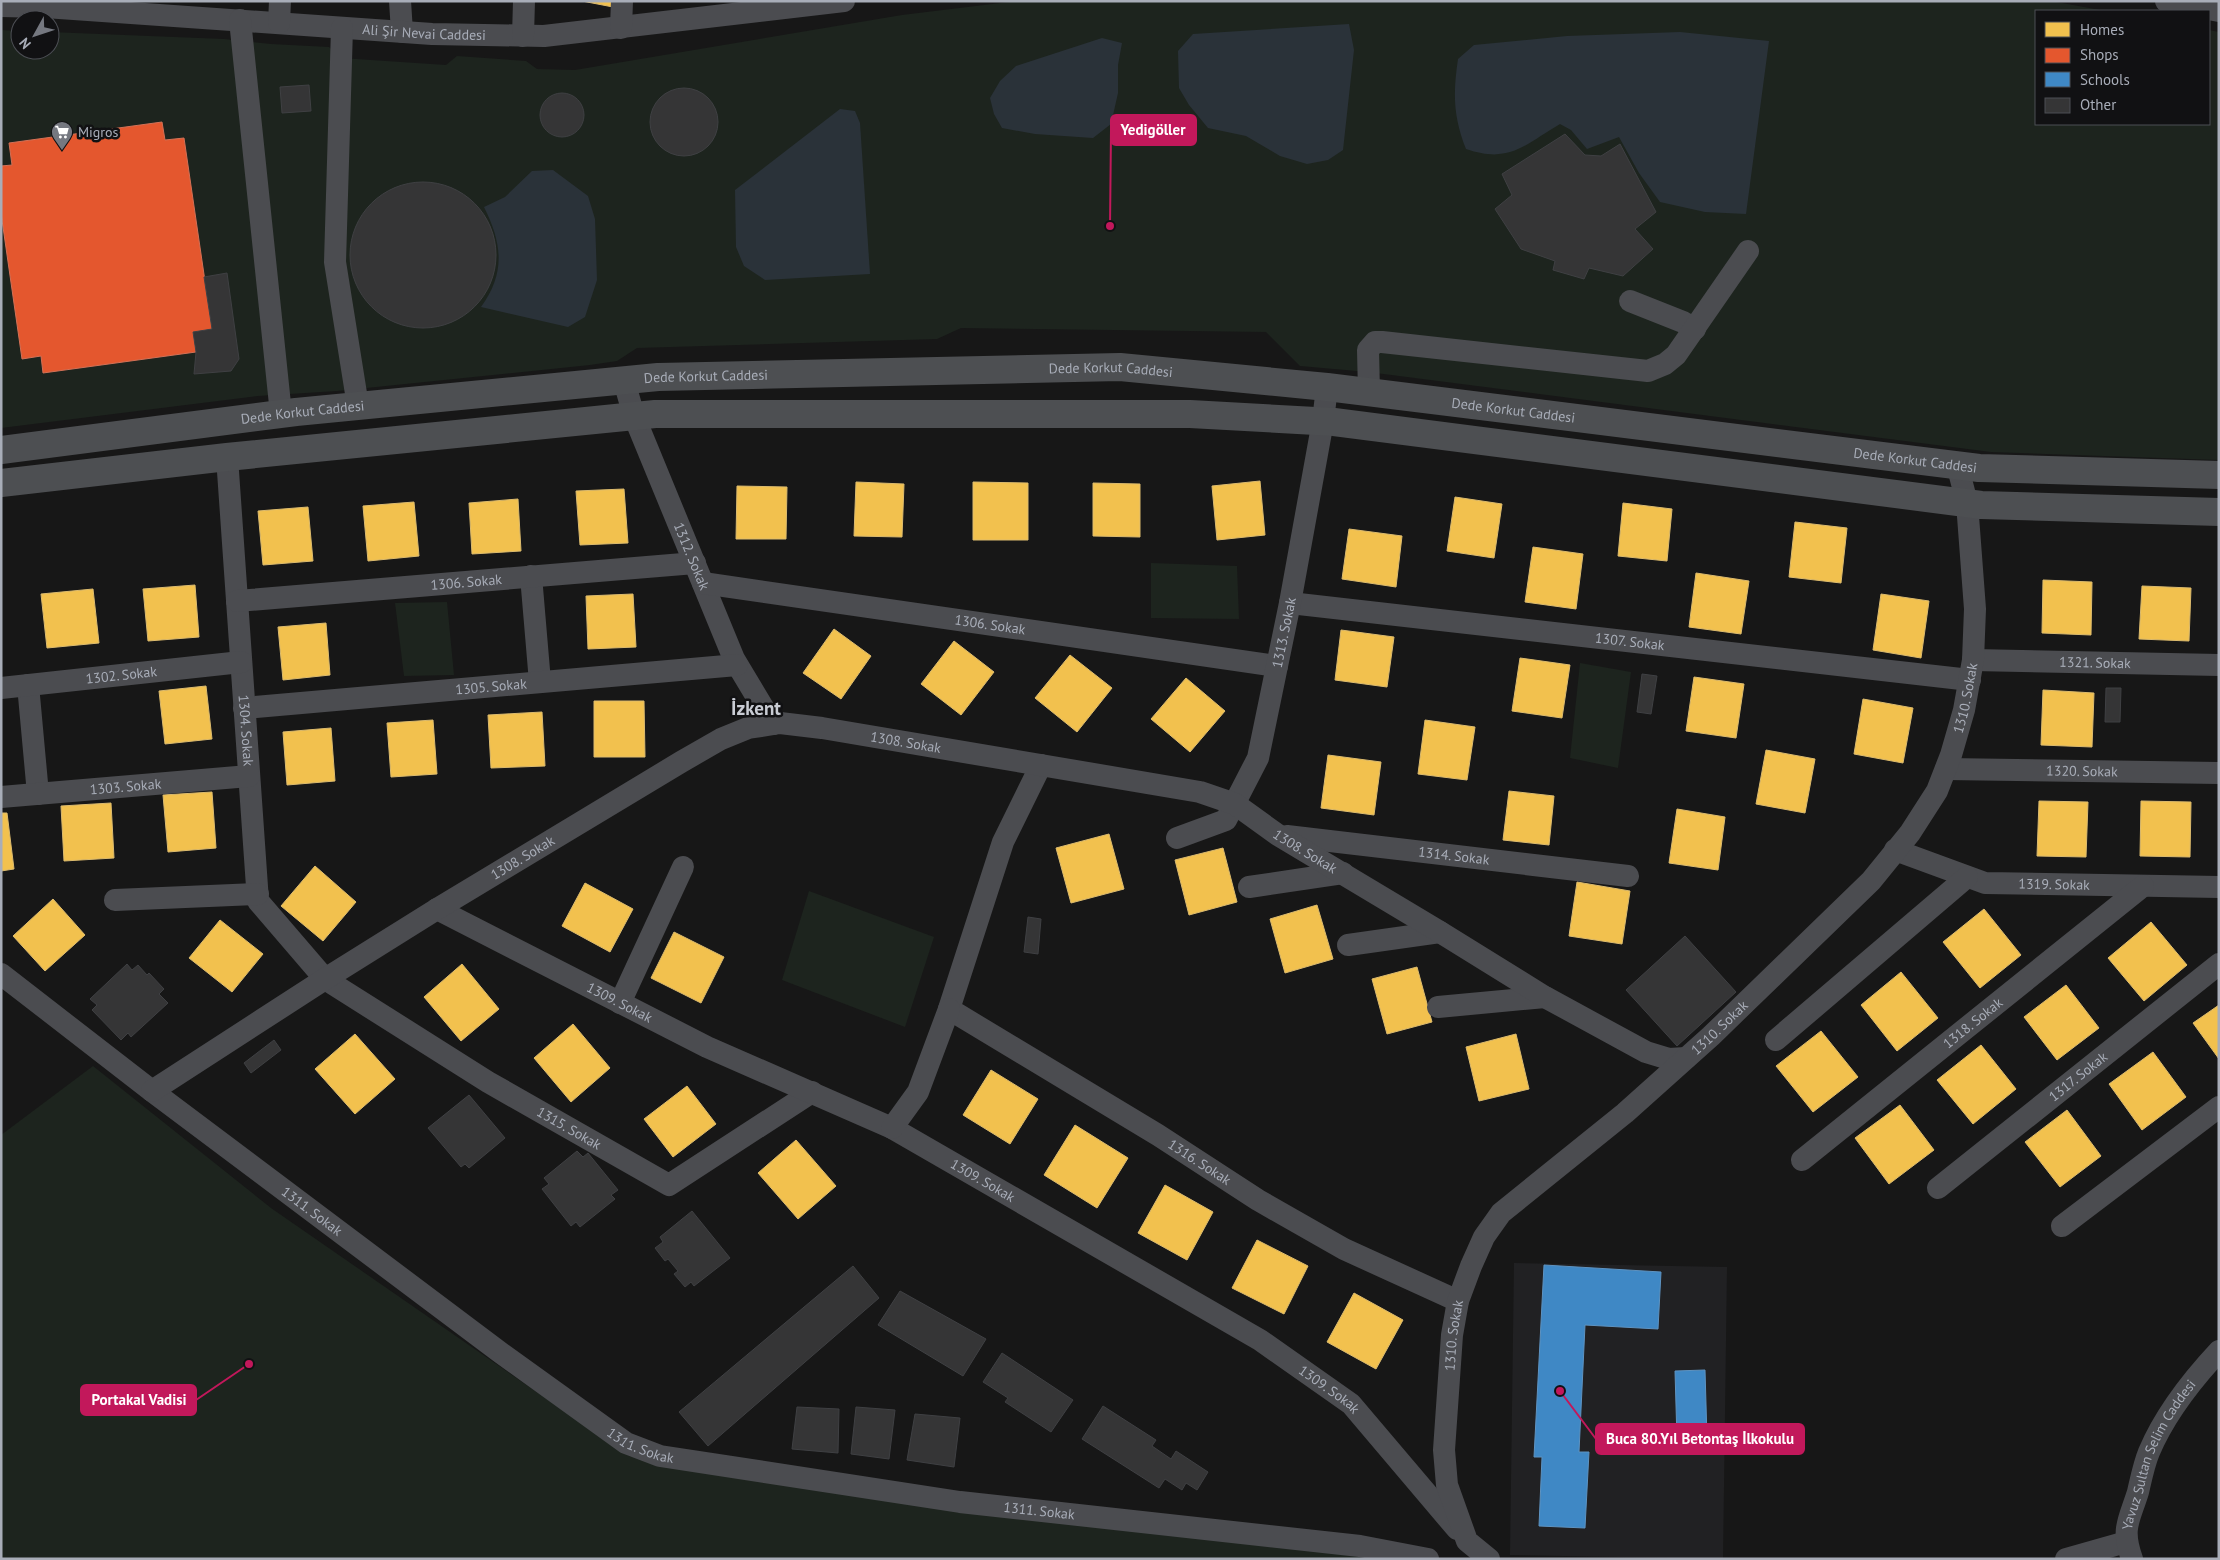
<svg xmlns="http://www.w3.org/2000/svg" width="2220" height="1560" viewBox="0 0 2220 1560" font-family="'PT Sans',sans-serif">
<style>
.built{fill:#212123}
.green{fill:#1d241e}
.water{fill:#2a3239}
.homes{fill:#f2c14e;stroke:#dcbb6e}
.shops{fill:#e4572e;stroke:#d27157}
.schools{fill:#3f88c5;stroke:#5e93c1}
.building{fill:#353536;stroke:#3f4043}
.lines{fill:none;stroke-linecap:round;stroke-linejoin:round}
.minor{stroke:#4b4c50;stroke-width:22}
.major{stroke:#4d4f52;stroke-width:28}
.labels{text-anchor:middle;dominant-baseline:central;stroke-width:5;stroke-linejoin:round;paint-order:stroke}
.street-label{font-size:14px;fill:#a8adb8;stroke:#111113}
.poi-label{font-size:14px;fill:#a8adb8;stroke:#111113;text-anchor:start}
.district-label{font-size:19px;font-weight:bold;fill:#c9ccd4;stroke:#111113}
.leader{fill:none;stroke:#c2185b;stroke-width:2}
.callout-dot{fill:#c2185b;stroke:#111113;stroke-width:2}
.callout{fill:#c2185b;stroke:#c2185b;stroke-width:2}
.callout-label{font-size:15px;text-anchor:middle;font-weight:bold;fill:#fff}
</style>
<rect width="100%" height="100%" fill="#171717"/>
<polygon class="built" points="1514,1263 1727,1267 1723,1559 1510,1555"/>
<g class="green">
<polygon points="1017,1 2051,1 2106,11 2036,11 2036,124 2209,124 2209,30 2219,32 2219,460 1991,452 1368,372 1300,366 1266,332 961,328 937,339 637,348 617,361 590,365 337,391 258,396 1,428 1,30 20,31 20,50 50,50 50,32 224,39 271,44 329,47 341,58 446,65 457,56 526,61 537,69 575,70 902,15"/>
<polygon points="1151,563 1237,566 1239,619 1151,618"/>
<polygon points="447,602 454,675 404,676 395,603"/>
<polygon points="1580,663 1631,672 1618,768 1570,758"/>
<polygon points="809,891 934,937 905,1027 782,980"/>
<polygon points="93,1066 271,1208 629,1456 1449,1559 1,1559 1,1135"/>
</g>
<g class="water">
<polygon points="1349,24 1354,50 1343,150 1328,160 1307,164 1280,156 1246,136 1208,128 1189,105 1179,88 1178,51 1193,34"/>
<path d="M1680,32L1769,41L1746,214L1705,212L1660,202L1639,173L1619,137L1587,149L1571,130L1560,124C1524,145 1510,164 1466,149C1453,116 1453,93 1458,59L1474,45L1567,36Z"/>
<polygon points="1102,38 1122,43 1118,65 1118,93 1111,124 1093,138 1035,134 1002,128 994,114 990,98 1000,81 1016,66"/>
<polygon points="840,109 855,111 860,123 870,274 765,280 744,266 736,247 735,190"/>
<path d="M553,170L588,196L595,219L597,280L585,317L568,327L481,307C506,273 502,243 484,207L505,197L532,171Z"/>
</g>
<g class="homes">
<polygon points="582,1 614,1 613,7"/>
<polygon points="1260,481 1265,535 1217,540 1212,486"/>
<polygon points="856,482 904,484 902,537 854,536"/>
<polygon points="973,482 1028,483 1028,540 973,540"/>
<polygon points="1093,483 1140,484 1140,537 1093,536"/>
<polygon points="737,486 787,487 786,539 736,539"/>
<polygon points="624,489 628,543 580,545 576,491"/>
<polygon points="1455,497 1502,504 1494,558 1447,551"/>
<polygon points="518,499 521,551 472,554 469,503"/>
<polygon points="414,502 419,556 368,561 363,506"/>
<polygon points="1623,503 1672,509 1667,561 1618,556"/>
<polygon points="308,507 313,561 263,565 258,511"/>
<polygon points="1795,522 1847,528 1841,583 1789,577"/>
<polygon points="1349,529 1402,536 1396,587 1342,579"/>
<polygon points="1533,547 1583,554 1576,609 1525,602"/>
<polygon points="1696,573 1749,581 1741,634 1689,627"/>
<polygon points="2043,580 2092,582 2091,635 2042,633"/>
<polygon points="195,585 199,637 148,641 143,589"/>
<polygon points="2142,586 2191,588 2189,641 2139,639"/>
<polygon points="93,589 99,643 47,648 41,594"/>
<polygon points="633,594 636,647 588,649 586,596"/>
<polygon points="1881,594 1929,601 1921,658 1873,650"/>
<polygon points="326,623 330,675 283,680 278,627"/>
<polygon points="834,629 871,656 841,699 803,673"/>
<polygon points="1341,630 1394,637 1387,687 1335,680"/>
<polygon points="954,641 994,672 961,715 921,684"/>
<polygon points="1070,655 1112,688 1077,732 1035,698"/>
<polygon points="1520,658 1570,665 1562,718 1512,711"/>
<polygon points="1694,677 1744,684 1736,738 1686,731"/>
<polygon points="1186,678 1225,711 1190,752 1151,719"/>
<polygon points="206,686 212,739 165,744 159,691"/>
<polygon points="2043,690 2094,693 2092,747 2041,745"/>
<polygon points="1863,699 1913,708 1903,763 1854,754"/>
<polygon points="594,701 644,701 645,757 594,757"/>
<polygon points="542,712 545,766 491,768 488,715"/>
<polygon points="433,720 437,774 391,777 387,723"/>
<polygon points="1425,720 1475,727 1467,780 1418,774"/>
<polygon points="331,728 335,781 287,785 283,732"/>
<polygon points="1766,750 1815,759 1805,813 1756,804"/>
<polygon points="1328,755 1381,762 1374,815 1321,808"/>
<polygon points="1509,791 1554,796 1549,845 1503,840"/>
<polygon points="212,792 216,848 168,852 163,795"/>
<polygon points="2039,801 2088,802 2086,857 2037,856"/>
<polygon points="2141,801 2191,802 2190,857 2140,856"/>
<polygon points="111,803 114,858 64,861 61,806"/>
<polygon points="1677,809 1725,817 1718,870 1669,863"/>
<polygon points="1,813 7,813 14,869 1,871"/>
<polygon points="1109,834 1124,889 1071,903 1056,848"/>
<polygon points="1223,848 1237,902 1189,915 1175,860"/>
<polygon points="315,866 356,902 323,941 281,906"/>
<polygon points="1577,882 1630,891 1622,944 1569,936"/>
<polygon points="585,883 633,909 610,952 562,926"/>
<polygon points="53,899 85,935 45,971 13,936"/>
<polygon points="1317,905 1333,959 1285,973 1270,919"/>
<polygon points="1984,909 2021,955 1980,988 1943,942"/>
<polygon points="220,920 263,954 232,992 189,958"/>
<polygon points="2151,922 2187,965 2144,1001 2108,958"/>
<polygon points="674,932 724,957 701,1003 651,978"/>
<polygon points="462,964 499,1009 461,1041 424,997"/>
<polygon points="1417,967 1432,1022 1387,1034 1372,979"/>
<polygon points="1901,972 1938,1018 1897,1051 1861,1005"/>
<polygon points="2066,985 2099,1028 2057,1060 2024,1017"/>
<polygon points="2219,1005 2219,1059 2193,1023"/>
<polygon points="573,1024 610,1068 571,1102 534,1058"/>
<polygon points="1821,1031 1858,1077 1813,1112 1776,1066"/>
<polygon points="355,1034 395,1079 355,1114 315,1069"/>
<polygon points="1516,1034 1529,1089 1479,1101 1466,1047"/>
<polygon points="1981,1045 2016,1089 1973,1124 1937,1080"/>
<polygon points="2153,1052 2186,1097 2142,1130 2109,1084"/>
<polygon points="991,1070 1038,1099 1010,1144 963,1115"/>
<polygon points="687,1086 716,1124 673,1157 644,1119"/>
<polygon points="1900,1105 1934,1150 1889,1184 1855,1138"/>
<polygon points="2067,1110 2101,1156 2060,1187 2025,1142"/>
<polygon points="1075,1125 1128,1158 1097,1208 1044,1175"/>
<polygon points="796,1140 836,1186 798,1219 758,1173"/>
<polygon points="1165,1185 1213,1212 1187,1260 1138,1233"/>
<polygon points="1257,1240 1308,1266 1284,1314 1232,1288"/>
<polygon points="1354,1293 1403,1320 1376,1369 1327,1342"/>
</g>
<polygon class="shops" points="162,122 165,140 184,138 212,329 193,332 196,352 43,373 41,356 22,359 1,213 1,166 12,165 9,143"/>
<g class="schools">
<polygon points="1544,1265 1661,1272 1658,1329 1585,1325 1579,1452 1589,1452 1585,1528 1539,1526 1542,1457 1534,1457"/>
<polygon points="1705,1370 1707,1439 1677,1440 1675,1371"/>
</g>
<g class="building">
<polygon points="309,85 311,111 282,113 280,87"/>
<circle cx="684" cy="122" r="34"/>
<circle cx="562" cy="115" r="22"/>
<polygon points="1565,134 1585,155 1601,156 1620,144 1656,212 1635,229 1653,249 1623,276 1589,268 1584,279 1553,270 1555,261 1521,249 1495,209 1512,195 1502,174"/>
<circle cx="423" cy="255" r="73"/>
<polygon points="227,273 239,359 231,371 194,374 196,352 193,332 212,329 204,277"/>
<polygon points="1642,674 1657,676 1651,714 1637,712"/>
<polygon points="2106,688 2121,688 2120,722 2105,722"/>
<polygon points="1028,917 1041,919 1038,954 1024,952"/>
<polygon points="1685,936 1736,992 1677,1046 1626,990"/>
<polygon points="127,964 132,970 138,965 147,975 149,973 164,989 159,994 168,1003 131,1037 128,1033 121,1040 92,1010 97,1005 90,999"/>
<polygon points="274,1040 281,1050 251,1073 244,1063"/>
<polygon points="469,1095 505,1138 469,1168 465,1164 461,1167 428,1128"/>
<polygon points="577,1151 583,1157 588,1153 618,1190 611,1195 615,1199 580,1227 576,1222 571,1226 542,1189 549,1184 544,1178"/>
<polygon points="692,1211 730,1258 694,1286 691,1282 685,1287 674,1274 678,1271 668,1259 665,1261 655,1248 663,1242 660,1237"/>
<polygon points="853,1266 879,1298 708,1446 679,1412"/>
<polygon points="900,1291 986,1339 963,1376 878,1325"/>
<polygon points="1002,1353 1073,1400 1051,1432 1005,1402 1008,1398 983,1382"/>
<polygon points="1103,1406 1156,1440 1152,1446 1171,1459 1176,1451 1208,1472 1197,1490 1186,1483 1182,1490 1165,1479 1159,1488 1082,1439"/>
<polygon points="797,1407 839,1409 838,1453 792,1449"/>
<polygon points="856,1407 895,1410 889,1459 851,1454"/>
<polygon points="915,1414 960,1418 954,1467 907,1460"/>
</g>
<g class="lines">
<g class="minor">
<polyline points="400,1 402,32"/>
<polyline points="2166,1 2219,11"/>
<path id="s1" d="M1,6L45,7L432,34L544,36L844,1"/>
<polyline points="240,20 281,414"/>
<polyline points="279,23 280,1"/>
<polyline points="342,28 335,262 358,406"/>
<polyline points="621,28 622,1"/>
<polyline points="523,36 524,1"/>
<polyline points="1630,301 1683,322 1695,329"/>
<path id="s2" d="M624,381L634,416L734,659L773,724"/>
<polyline points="1369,392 1368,350 1375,342 1382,342 1648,371 1665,364 1676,355 1748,251"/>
<path id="s3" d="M227,457L258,901L325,979L488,1082L669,1185L812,1092"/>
<polyline points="531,576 540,682"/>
<path id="s4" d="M703,583L1277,666"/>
<path id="s5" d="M237,601L695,563"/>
<path id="s6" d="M1290,603L1970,680"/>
<path id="s7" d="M1973,660L2219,665"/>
<polyline points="28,685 38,794"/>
<path id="s8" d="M1,688L241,662"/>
<path id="s9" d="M244,708L737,665"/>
<path id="s10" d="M1041,765L1003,842L949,1009L1158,1135L1258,1200L1344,1249L1458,1301"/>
<path id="s11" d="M1946,769L2219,773"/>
<path id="s12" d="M1,797L249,776"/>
<path id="s13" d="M1287,836L1628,876"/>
<path id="s14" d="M1177,838L1226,820L1258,758L1290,603L1323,421L1327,387"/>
<path id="s15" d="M1895,850L1985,883L2219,887"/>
<polyline points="1249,887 1343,873"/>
<polyline points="115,900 258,894"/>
<path id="s16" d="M437,909L707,1047L892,1128L1260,1340L1351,1404L1457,1529"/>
<polyline points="1348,945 1440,932"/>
<path id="s17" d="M1,974L152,1091L501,1353L626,1443L660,1456L960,1502L1360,1546L1428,1559"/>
<polyline points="620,1003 683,867"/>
<polyline points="1438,1007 1545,997"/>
<polyline points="1776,1040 1967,877"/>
<path id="s18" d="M152,1091L325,979L437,909L681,762L721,739L748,728L780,723L822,728L1200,792L1235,804L1278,835L1440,932L1545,997L1646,1052L1669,1059L1686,1058"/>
<polyline points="892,1128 918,1092 949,1009"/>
<path id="s19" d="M1802,1160L2143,886"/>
<path id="s20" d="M1938,1188L2219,964"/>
<polyline points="2062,1226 2219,1107"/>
<path id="s21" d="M1489,1559L1467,1541L1447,1485L1444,1450L1452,1335L1458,1301L1471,1266L1484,1237L1501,1213L1625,1113L1711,1036L1871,881L1910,833L1937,791L1951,755L1964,710L1973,660L1975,609L1967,503L1957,464"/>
<polyline points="2066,1559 2126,1542"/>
<path id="s22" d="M2132,1559C2121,1528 2129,1521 2138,1492C2141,1479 2144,1464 2149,1452C2165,1414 2191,1381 2219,1351"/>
</g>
<g class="major">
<path id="s23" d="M1,450L296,412L658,377L1120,367L1327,387L1979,468L2219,475"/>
<polyline points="1,483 227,457 655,414 1190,414 1334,422 1981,505 2219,512"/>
</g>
</g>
<defs>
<g id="supermarket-pin" transform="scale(1.125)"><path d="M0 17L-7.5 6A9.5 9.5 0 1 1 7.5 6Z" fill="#757880" stroke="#111113"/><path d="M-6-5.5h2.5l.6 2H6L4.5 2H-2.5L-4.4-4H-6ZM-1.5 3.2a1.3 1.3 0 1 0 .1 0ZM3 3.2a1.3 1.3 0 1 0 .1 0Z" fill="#fff"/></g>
</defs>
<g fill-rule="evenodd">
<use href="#supermarket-pin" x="62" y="132"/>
</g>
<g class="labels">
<g class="street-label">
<text stroke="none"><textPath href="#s1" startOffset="424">Ali Şir Nevai Caddesi</textPath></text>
<text stroke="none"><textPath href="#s23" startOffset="1114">Dede Korkut Caddesi</textPath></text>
<text stroke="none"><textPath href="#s23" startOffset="709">Dede Korkut Caddesi</textPath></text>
<text stroke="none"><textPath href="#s23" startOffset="1519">Dede Korkut Caddesi</textPath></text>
<text stroke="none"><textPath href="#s23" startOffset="304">Dede Korkut Caddesi</textPath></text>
<text stroke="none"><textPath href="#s23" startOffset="1924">Dede Korkut Caddesi</textPath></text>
<text stroke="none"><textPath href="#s2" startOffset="188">1312. Sokak</textPath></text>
<text stroke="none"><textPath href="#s5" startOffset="230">1306. Sokak</textPath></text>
<text stroke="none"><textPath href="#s4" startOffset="290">1306. Sokak</textPath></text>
<text stroke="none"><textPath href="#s14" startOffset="250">1313. Sokak</textPath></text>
<text stroke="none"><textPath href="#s6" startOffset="342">1307. Sokak</textPath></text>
<text stroke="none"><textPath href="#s7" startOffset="122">1321. Sokak</textPath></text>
<text stroke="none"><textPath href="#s8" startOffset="121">1302. Sokak</textPath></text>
<text stroke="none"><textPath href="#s9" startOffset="248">1305. Sokak</textPath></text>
<text stroke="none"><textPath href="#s21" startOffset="1078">1310. Sokak</textPath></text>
<text stroke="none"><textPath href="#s3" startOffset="274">1304. Sokak</textPath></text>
<text stroke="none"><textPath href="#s18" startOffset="858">1308. Sokak</textPath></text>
<text stroke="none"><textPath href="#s11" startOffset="136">1320. Sokak</textPath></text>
<text stroke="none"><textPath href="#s12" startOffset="125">1303. Sokak</textPath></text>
<text stroke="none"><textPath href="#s18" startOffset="1278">1308. Sokak</textPath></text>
<text stroke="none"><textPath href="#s13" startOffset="168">1314. Sokak</textPath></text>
<text stroke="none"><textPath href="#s18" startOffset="438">1308. Sokak</textPath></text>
<text stroke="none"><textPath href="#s15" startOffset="165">1319. Sokak</textPath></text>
<text stroke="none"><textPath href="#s16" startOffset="205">1309. Sokak</textPath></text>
<text stroke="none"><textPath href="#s19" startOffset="219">1318. Sokak</textPath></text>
<text stroke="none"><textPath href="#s21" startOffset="658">1310. Sokak</textPath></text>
<text stroke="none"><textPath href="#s20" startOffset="179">1317. Sokak</textPath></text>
<text stroke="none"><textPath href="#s3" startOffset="834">1315. Sokak</textPath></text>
<text stroke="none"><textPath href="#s10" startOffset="555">1316. Sokak</textPath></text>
<text stroke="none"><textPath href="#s16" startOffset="610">1309. Sokak</textPath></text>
<text stroke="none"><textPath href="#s17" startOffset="391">1311. Sokak</textPath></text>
<text stroke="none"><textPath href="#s21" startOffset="238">1310. Sokak</textPath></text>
<text stroke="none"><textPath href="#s16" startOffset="1015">1309. Sokak</textPath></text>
<text stroke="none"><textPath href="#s17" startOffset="796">1311. Sokak</textPath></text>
<text stroke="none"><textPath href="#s22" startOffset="112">Yavuz Sultan Selim Caddesi</textPath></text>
<text stroke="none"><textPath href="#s17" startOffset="1201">1311. Sokak</textPath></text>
</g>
<g class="poi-label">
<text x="78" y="132">Migros</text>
</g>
<g class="district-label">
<text x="756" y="708">İzkent</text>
</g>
</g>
<path class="leader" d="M1110 226L1111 130M249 1364L196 1400M1560 1391L1596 1439"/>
<g class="callout-dot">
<circle cx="1110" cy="226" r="5"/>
<circle cx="249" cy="1364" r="5"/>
<circle cx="1560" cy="1391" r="5"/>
</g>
<g class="callout">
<rect x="1111" y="115" width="85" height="30" rx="5"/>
<rect x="81" y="1385" width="115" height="30" rx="5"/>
<rect x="1596" y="1424" width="208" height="30" rx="5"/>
</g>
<g class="callout-label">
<text x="1153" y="135">Yedigöller</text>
<text x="139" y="1405">Portakal Vadisi</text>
<text x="1700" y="1444">Buca 80.Yıl Betontaş İlkokulu</text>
</g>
<rect width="2220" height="1560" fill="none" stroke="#a8adb8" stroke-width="5"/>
<rect x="2035" y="10" width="175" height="115" fill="#111113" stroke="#4d4f55"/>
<rect x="2045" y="22" width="25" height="15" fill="#f2c14e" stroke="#4d4f55"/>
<text x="2080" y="35" font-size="15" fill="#a8adb8">Homes</text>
<rect x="2045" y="48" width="25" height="15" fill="#e4572e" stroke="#4d4f55"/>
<text x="2080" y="60" font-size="15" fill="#a8adb8">Shops</text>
<rect x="2045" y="72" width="25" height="15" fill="#3f88c5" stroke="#4d4f55"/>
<text x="2080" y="85" font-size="15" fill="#a8adb8">Schools</text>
<rect x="2045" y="98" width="25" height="15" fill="#353536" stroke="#4d4f55"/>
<text x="2080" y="110" font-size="15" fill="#a8adb8">Other</text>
<g transform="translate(35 35) rotate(230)"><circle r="24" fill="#111113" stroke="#4d4f55"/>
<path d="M0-4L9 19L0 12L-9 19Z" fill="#757880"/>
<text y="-8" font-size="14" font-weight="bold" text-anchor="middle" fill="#a8adb8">N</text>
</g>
</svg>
